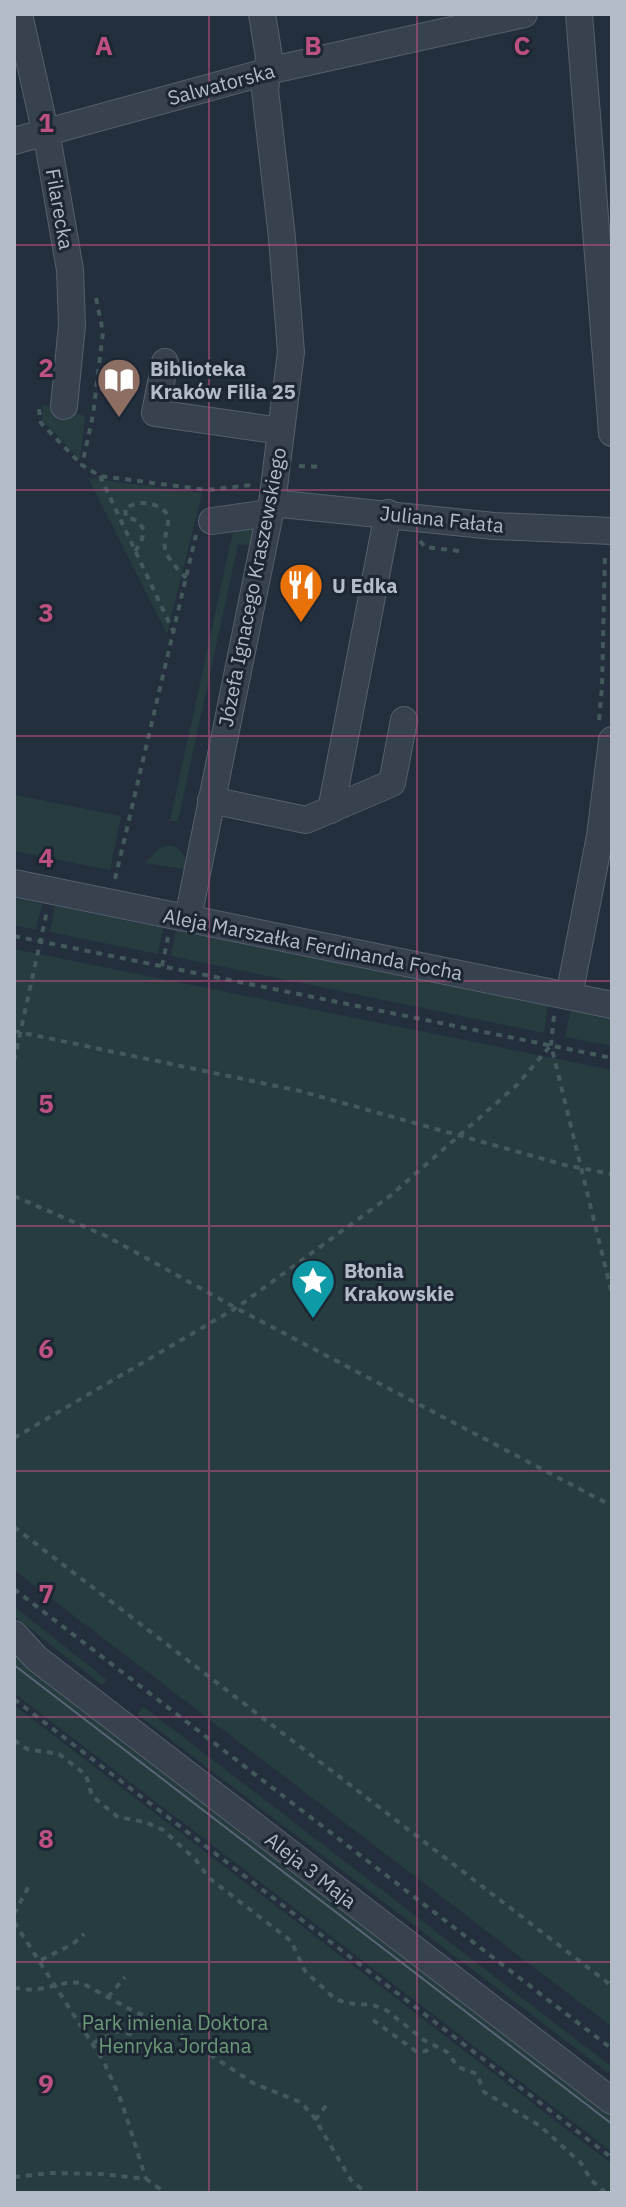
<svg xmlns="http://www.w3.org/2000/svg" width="626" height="2207" viewBox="0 0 626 2207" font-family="'IBM Plex Sans',sans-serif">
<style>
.green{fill:#263c3f}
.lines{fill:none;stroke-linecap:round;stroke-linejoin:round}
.minor-casing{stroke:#565f6c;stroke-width:28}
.path{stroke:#44595c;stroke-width:4;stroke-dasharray:6 6;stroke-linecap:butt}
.minor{stroke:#38414e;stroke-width:26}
.tram{stroke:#5a6575;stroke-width:2}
.grid{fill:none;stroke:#bd5182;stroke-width:2;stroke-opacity:0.55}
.labels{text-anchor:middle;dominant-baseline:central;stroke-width:6;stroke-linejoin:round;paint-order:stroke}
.street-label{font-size:20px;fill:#b4bcc9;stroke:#1d2633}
.poi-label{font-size:20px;font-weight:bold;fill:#b4bcc9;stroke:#1d2633;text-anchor:start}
.park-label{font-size:20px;fill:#6b9a76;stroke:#1d2633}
.grid-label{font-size:26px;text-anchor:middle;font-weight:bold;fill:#bd5182;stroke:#1d2633;stroke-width:6;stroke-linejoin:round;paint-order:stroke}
</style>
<rect width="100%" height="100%" fill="#242f3e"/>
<g class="green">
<polygon points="43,404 85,416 80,459 42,420"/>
<polygon points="88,478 202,493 167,634"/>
<polygon points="260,526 257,544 238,545 178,821 170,821 234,527"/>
<polygon points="14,795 121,816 110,870 14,851"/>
<path d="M169,845C182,848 187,856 185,869L145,863L158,849Z"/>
<polygon points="14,898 42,904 36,930 14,925"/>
<polygon points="55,906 163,928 158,954 50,932"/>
<polygon points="176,930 548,1006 544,1033 171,956"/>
<polygon points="14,949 612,1070 612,2027 14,1570"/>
<polygon points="571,1009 612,1018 612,1046 565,1037"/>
<polygon points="14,1606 107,1680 102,1685 14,1616"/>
<polygon points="14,1649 612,2109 612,2152 14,1693"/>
<polygon points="14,1705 612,2164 612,2193 14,2193"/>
<polygon points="144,1707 612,2067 608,2073 137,1714"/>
</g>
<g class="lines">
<g class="minor-casing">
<g id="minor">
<polyline points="19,14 49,148 70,270 72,325 64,406"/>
<polyline points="579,14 612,433"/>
<polyline points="14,141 281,68 524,14"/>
<polyline points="165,362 155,413 281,431"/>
<polyline points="272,503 494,526 612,531"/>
<polyline points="212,521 270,513"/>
<polyline points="211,800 306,820 392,783 404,720"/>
<polyline points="331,810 388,513"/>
<polyline points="14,883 612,1005"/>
<polyline points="188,918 272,503 291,352 282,238 265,90 269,57 262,14"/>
<polyline points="569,996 600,836 612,740"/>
<polyline points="14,1634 36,1658 612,2101"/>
</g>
</g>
<g class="path">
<polyline points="96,298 103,332 93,415 82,465 100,476 207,490 252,485"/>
<polyline points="39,409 41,423 82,465"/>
<polyline points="299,466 320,467"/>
<polyline points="100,476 174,633"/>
<polyline points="420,541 425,547 459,551 462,547"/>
<path d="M135,551L141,543L144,530L138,521L126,517L125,508C135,503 146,501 157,506C180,516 159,535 166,552C170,562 179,570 186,578"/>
<polyline points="599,720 602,687 605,553"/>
<polyline points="115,879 196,535"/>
<polyline points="14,936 612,1058"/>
<polyline points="162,966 168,937"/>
<polyline points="554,1016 551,1045 612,1294"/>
<polyline points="14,1031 300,1091 565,1165 612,1174"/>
<polyline points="14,1061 47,911"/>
<polyline points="14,1196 108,1237 236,1308 612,1506"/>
<polyline points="14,1438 236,1308 390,1196 517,1085 551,1045"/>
<polyline points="14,1527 612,1986"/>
<polyline points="14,1589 612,2049"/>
<polyline points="14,1699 612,2158"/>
<polyline points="14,1740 27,1749 59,1754 86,1775 92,1796 118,1817 145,1822 163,1830 196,1860 209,1878 291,1941 305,1971 334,1998 346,2003 373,2005 386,2010 424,2040 447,2052 458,2067 477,2074 484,2092 540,2126 581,2163 591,2180 606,2193"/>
<polyline points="14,1914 30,1884"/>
<polyline points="14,1922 104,2062 122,2103 146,2179"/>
<polyline points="41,1960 73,1944 84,1934"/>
<polyline points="14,1988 35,1990 71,1982 82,1983 135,2012 161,2022 253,2083 300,2102 312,2114 351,2180 366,2193"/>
<polyline points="108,1997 125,1977"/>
<polyline points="373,2020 417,2052 426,2051 432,2045"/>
<polyline points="93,2043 118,2031 134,2035"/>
<polyline points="315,2120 328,2103"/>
<polyline points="14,2177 50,2173 103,2174 146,2179 166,2193"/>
</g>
<use href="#minor" class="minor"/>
<polyline class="tram" points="14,1665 612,2124"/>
</g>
<path class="grid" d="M209,14V2193M417,14V2193M14,245H612M14,490H612M14,736H612M14,981H612M14,1226H612M14,1471H612M14,1717H612M14,1962H612"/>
<defs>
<g id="library-pin" transform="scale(2.3)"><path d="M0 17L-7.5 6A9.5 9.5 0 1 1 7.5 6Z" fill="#8d6e63" stroke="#1d2633"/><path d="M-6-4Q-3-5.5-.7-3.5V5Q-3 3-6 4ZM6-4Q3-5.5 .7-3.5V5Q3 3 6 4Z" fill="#fff"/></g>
<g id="restaurant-pin" transform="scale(2.3)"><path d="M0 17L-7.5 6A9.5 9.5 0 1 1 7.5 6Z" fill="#e8710a" stroke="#1d2633"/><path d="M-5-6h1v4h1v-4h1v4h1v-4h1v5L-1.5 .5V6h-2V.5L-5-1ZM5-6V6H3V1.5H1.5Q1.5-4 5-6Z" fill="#fff"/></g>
<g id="sight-pin" transform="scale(2.3)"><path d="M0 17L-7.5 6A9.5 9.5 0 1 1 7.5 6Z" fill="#0f9aa8" stroke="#1d2633"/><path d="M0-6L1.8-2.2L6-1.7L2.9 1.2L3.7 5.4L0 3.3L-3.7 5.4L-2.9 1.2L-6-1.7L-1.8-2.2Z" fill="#fff"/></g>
</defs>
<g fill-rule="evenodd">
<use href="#library-pin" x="119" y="380"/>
<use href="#restaurant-pin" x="301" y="585"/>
<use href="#sight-pin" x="313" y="1281"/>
</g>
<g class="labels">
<g class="street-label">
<text transform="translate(221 84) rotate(-15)">Salwatorska</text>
<text transform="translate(60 209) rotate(80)">Filarecka</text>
<text transform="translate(442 519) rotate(6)">Juliana Fałata</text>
<text transform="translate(252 587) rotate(-79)">Józefa Ignacego Kraszewskiego</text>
<text transform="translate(313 944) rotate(11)">Aleja Marszałka Ferdinanda Focha</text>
<text transform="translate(311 1870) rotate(38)">Aleja 3 Maja</text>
</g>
<g class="poi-label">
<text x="150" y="368">Biblioteka<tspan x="150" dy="23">Kraków Filia 25</tspan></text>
<text x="332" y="585">U Edka</text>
<text x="344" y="1270">Błonia<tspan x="344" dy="23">Krakowskie</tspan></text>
</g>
<g class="park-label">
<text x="175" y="2022">Park imienia Doktora<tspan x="175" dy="23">Henryka Jordana</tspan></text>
</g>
</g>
<g class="grid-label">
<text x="104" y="55">A</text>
<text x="313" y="55">B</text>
<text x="522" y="55">C</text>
<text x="46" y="132">1</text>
<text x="46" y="377">2</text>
<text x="46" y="622">3</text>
<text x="46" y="867">4</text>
<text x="46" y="1113">5</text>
<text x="46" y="1358">6</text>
<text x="46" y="1603">7</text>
<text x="46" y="1848">8</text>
<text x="46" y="2093">9</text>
</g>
<rect width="626" height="2207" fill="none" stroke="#b4bcc9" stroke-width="32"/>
</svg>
